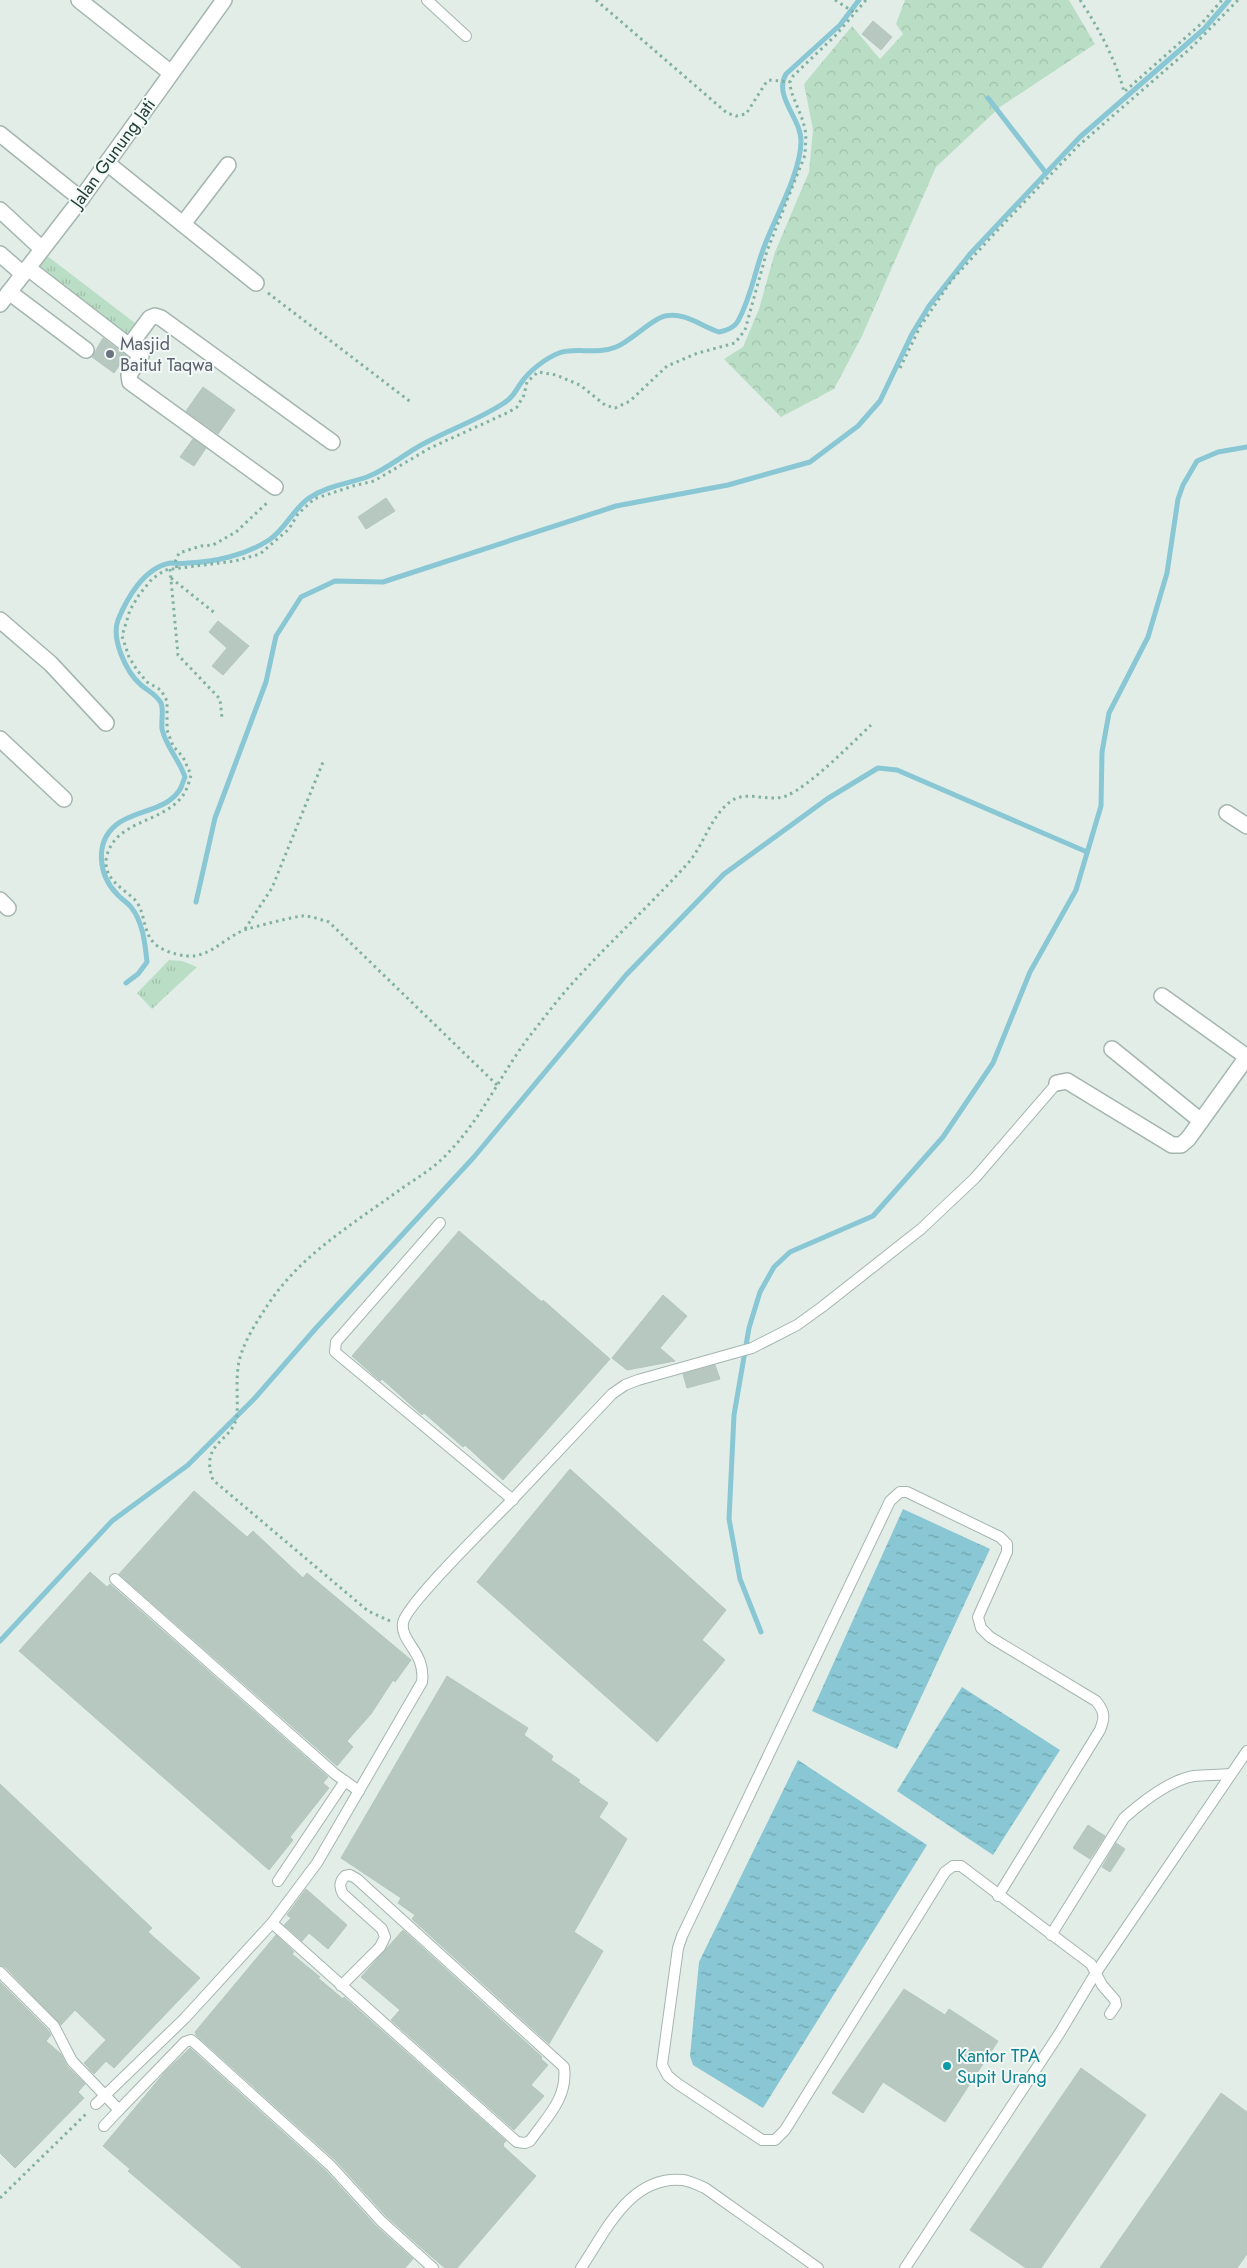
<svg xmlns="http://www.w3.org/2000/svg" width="1247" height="2268" viewBox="0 0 1247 2268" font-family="Jost,sans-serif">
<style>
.grass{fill:url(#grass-tufts)}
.forest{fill:url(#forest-crowns)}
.water{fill:url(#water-ripples)}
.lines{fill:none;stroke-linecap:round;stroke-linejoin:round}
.stream{stroke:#88c7d3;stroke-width:5}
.building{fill:#b7c8c1;stroke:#b4c7bf}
.service-casing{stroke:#a4b5af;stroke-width:12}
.minor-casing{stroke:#a4b5af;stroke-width:18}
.path{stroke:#81b1a3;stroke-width:3;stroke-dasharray:2.5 4;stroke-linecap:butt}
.service{stroke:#fff;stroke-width:10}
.minor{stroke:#fff;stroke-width:15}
.worship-dot{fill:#6b7280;stroke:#f3f9f6;stroke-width:2}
.culture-dot{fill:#0f9aa8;stroke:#f3f9f6;stroke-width:2}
.labels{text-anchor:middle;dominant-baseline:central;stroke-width:4;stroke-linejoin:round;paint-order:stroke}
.street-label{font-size:18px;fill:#213e37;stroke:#f3f9f6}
.worship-label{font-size:18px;fill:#5b616d;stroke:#f3f9f6;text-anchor:start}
.culture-label{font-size:18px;fill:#0d838f;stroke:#f3f9f6;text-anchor:start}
</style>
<defs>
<pattern id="grass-tufts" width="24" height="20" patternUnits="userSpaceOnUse" patternTransform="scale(1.25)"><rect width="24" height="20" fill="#badec5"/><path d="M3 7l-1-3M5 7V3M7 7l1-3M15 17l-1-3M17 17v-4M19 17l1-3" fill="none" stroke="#a0c0aa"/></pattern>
<pattern id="forest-crowns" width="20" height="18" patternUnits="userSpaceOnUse" patternTransform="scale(1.25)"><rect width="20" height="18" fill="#badec5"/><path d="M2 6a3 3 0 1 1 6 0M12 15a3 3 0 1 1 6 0" fill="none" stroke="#a0c0aa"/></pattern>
<pattern id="water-ripples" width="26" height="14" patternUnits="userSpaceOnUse" patternTransform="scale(1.25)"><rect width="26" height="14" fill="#88c7d3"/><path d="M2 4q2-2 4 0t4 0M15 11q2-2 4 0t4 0" fill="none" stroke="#6fa3ac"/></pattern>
</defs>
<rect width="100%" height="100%" fill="#e2ede8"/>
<g class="grass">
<polygon points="46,255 135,323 126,335 36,268"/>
<polygon points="169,960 182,961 197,967 152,1009 137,993"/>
</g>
<polygon class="forest" points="905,0 1069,0 1095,44 1000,107 936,167 862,336 834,389 781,417 724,359 743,347 759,309 775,252 809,172 813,130 804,84 852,26 880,59 903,34 896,24"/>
<g class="water">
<polygon points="903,1509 990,1549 897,1749 812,1711"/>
<polygon points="962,1687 1060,1750 993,1855 897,1791"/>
<polygon points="798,1760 927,1845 763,2108 693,2065 690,2056 699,1962"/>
</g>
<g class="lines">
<g class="stream">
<polyline points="988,98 1046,173"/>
<polyline points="196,902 215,818 266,682 276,636 301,597 335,581 383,582 616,506 728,485 810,462 858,426 880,401 912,334 929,306 970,254 1080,137 1204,29 1229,0"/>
<path d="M126,983L138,974L147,962C145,943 143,922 131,907C127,902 121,899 117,894C99,876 94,843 116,825C134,810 164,812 179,791C182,787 183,781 185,777C179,759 166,747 162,729C161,721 164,710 161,703C156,694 148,691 141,685C126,672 111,639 118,620C127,598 144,568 170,563C176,563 182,564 188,563C215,562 246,555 269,540C285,530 293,509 309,498C327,486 347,484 367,477C388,469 405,453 425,443C451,429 480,419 504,403C514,397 515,391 521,383C529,371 546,358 559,353C575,347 597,355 616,347C631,341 653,318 665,316C685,312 701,326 719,332C726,331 735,327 738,321C752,296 755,268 766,242C777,214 801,171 801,141C801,118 773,96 786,74L840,25L859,0"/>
<polyline points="761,1632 740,1579 729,1519 734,1415 749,1328 760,1292 774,1267 790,1252 873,1216 943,1137 993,1063 1030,972 1076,890 1101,806 1102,752 1109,713 1148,637 1167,573 1178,499 1183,485 1197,461 1218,452 1247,447"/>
<polyline points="0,1641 112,1521 188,1465 254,1399 317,1327 474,1157 626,975 724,874 827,799 878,768 897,770 1087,852"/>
</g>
</g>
<g class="building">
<polygon points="873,21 892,37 881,50 862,34"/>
<polygon points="103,338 126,356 114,373 92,357"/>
<polygon points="203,387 235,410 218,434 186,411"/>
<polygon points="193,439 206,448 194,466 180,457"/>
<polygon points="386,498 395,511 366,529 358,517"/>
<polygon points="218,621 249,646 223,675 212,666 227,648 209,632"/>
<polygon points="459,1231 542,1302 543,1300 610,1359 503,1480 465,1445 463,1447 424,1413 422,1415 382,1379 380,1381 352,1356"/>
<polygon points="663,1295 687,1316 660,1348 675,1361 627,1370 612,1358"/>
<polygon points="715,1365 720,1379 687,1388 683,1374"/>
<polygon points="570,1469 726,1610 702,1640 725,1660 657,1742 477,1582"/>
<polygon points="194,1491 247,1537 253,1531 303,1578 307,1573 411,1660 395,1682 393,1680 371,1714 347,1741 353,1747 337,1766 119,1574"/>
<polygon points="90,1572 107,1587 110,1584 328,1777 323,1783 329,1788 290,1837 293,1840 269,1870 19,1651"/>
<polygon points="447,1676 528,1728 524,1735 553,1756 551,1760 580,1780 578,1782 608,1803 599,1817 627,1839 574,1932 603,1951 549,2044 412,1919 415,1915 398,1903 401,1898 341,1858"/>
<polygon points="0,1784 152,1928 148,1932 200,1978 114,2068 106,2061 94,2074 84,2063 106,2040 75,2010 61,2025 5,1967 0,1965"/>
<polygon points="1088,1825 1105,1836 1090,1859 1073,1848"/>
<polygon points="1116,1843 1125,1849 1110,1872 1102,1867"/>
<polygon points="306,1889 347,1925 328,1949 309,1933 302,1941 284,1925 291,1918 287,1915"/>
<polygon points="403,1930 542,2057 541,2059 548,2065 531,2085 544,2096 514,2130 391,2020 400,2010 361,1977"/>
<polygon points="276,1935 294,1952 292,1954 320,1977 318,1978 343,1999 344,1997 506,2141 503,2144 504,2147 536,2176 457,2268 445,2268 426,2252 386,2216 336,2161 196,2035 195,2032"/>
<polygon points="0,1982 48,2030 51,2035 46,2041 61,2054 67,2066 85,2084 78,2092 84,2098 15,2168 0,2153"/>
<polygon points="904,1989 945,2015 949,2009 998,2041 945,2122 883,2082 863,2113 832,2093"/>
<polygon points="190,2048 326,2171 376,2226 413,2259 405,2268 242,2268 128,2171 130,2169 103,2146 165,2072"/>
<polygon points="1081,2068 1146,2115 1041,2268 1026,2268 970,2230"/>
<polygon points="1221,2093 1247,2112 1247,2254 1237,2268 1100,2268"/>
</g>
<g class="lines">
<g class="service-casing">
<g id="service">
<polyline points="427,0 466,36"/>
<polyline points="440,1223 336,1342 335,1352 513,1500"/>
<polyline points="115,1579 335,1774 359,1791"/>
<polyline points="278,1881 345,1781"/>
<path d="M998,1896L1100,1730C1105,1717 1105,1712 1096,1701L990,1637L981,1628L978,1617L1007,1552V1544L1000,1537L907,1492H900L890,1501L682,1936L678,1948L662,2065L668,2076L678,2084L762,2140H775L785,2130L945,1872L953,1866H961L1091,1964L1102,1985L1115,2000L1116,2005L1110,2014"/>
<path d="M272,1923L517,2142L525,2143L530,2141C547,2117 568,2098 564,2067L357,1879L350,1875L345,1876C339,1882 339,1887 343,1894L382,1929L385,1937L380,1947L341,1986"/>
<path d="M1051,1935L1124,1818C1142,1802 1170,1780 1194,1776C1206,1775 1218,1775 1230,1774"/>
<polyline points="0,1972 54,2026 72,2061 119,2110 185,2042 191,2040 196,2044 331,2166 381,2221 433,2268"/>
<path d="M96,2104L185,2018L272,1923L317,1863L422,1682C426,1652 400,1642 403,1623C405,1605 495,1518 513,1499C546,1464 579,1429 612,1394L625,1385L638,1380L752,1348L797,1325L822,1307L921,1229L975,1178L1057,1083"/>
<polyline points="104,2126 119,2110"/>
<path d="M581,2268C606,2231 630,2175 683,2180C690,2181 698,2185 705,2188L818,2268"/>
<polyline points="905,2268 1059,2034 1095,1974 1247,1751"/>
</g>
</g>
<g class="minor-casing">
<g id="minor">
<polyline points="79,0 171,73"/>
<polyline points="0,134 81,199"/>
<polyline points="107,163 256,283"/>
<polyline points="0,210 42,249"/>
<polyline points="183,224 228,165"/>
<polyline points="0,254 23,274"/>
<polyline points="28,268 129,346 150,318 155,316 161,318 332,442"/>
<polyline points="9,292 86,350"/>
<polyline points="0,304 81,199 224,0"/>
<polyline points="129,346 141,356 129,375 130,382 275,487"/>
<polyline points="0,620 51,664 106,723"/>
<polyline points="0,739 64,799"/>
<polyline points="1227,813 1247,826"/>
<polyline points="0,900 8,908"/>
<polyline points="1112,1049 1201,1121"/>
<polyline points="1057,1083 1067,1081 1172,1145 1181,1145 1188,1139 1247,1057 1162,996"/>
</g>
</g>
<g class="path">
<polyline points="596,0 727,113 736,116 746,114 765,84 769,80 790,82"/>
<polyline points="835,0 855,13"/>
<path d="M1080,0C1097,25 1117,62 1124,92L1202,23L1222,0"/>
<polyline points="268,293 412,403"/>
<polyline points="900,368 920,327 951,281 993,235 1078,146 1192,47 1238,0"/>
<polyline points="177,568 175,562 179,553 201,546 213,545 236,532 269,501"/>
<polyline points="170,569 178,655 220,699 222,718"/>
<polyline points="171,578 216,614"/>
<polyline points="245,929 272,888 323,762"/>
<path d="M497,1085L329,922C321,920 312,916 304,916C299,915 250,928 244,930C219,941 206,963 176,954C168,952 158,948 153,942C143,931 145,911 135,900C122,887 101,878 107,855C117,821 159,823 180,799C186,793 189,783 191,775L183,757L173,746L167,730V701L161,690L147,682L137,670L129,657L122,636L130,610L139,595L152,579L165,570L235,561L260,554L289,529L298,514L314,499L353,486L374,481L430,448L509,412L517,407L524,395L527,382L538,372L556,375L580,385L605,405L615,408L630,401L667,366L698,353L735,343L745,330L767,251L805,155L806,134L803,121L791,91L790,82L793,76L835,36L866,0"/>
<path d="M390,1621L368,1611L213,1480C199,1441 233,1443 237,1415C238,1400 236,1383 238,1368C240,1347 256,1323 267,1306C300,1255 353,1224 401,1189C417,1178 434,1168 447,1154C482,1119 502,1071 532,1033C547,1014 562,994 579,976C615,937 654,901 689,862C704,844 711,816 730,802C746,789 768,803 786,796C810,786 851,744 871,725"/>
<polyline points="0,2198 87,2113"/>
</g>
<use href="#service" class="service"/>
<use href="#minor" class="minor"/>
</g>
<circle class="worship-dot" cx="110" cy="354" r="5"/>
<circle class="culture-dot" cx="947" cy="2066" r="5"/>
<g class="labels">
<g class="street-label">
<text transform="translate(113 153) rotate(-54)">Jalan Gunung Jati</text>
</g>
<g class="worship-label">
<text x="120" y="344">Masjid<tspan x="120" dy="21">Baitut Taqwa</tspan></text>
</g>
<g class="culture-label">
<text x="957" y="2056">Kantor TPA<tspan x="957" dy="21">Supit Urang</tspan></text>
</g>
</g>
</svg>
